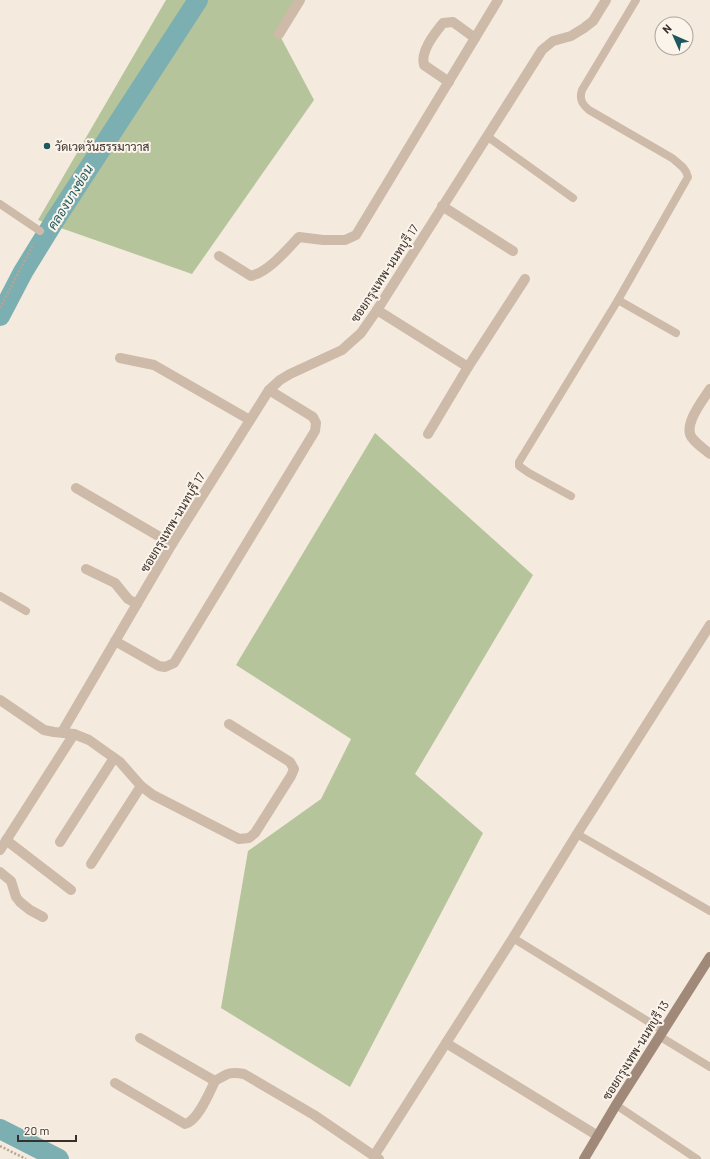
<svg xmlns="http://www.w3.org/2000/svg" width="710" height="1159" viewBox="0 0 710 1159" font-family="Barlow,Sarabun,sans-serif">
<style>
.green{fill:#b6c49c}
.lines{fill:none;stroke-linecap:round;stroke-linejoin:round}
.canal{stroke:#7bafb2;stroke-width:20}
.path{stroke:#b9a493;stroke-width:2.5;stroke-dasharray:2 2;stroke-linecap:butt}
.lane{stroke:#cdbaa9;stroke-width:8}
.street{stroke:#cdbaa9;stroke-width:10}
.secondary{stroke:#a1897a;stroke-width:10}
.poi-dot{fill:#1c585d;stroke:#fbf4eb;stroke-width:1.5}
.labels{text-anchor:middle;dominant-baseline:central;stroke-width:4;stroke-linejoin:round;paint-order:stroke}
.poi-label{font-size:12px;fill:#392e29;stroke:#fbf4eb;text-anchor:start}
.street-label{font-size:12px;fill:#392e29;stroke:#fbf4eb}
.water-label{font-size:13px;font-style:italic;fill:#1c585d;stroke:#fbf4eb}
</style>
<rect width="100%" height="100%" fill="#f4eade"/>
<g class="green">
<polygon points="166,0 298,0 279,34 314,100 192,274 38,220"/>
<polygon points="375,433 533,575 415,774 483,833 350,1087 221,1008 248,851 321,799 351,739 236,665"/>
</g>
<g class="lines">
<g class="canal">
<polyline points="0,316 23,272 55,220 198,0"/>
<polyline points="0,1129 59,1159"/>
</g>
<g class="path">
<polyline points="0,308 34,243"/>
<polyline points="0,1146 26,1159"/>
</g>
<g class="lane">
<polyline points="488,137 573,198"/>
<polyline points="0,204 40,231"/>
<polyline points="618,300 676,333"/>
<path d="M571,496L529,473L519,466V462L618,300L688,177C686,168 679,164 672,158L589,110C582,104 579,99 582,90L636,0"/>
<polyline points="0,596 26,611"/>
<polyline points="577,834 710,911"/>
<polyline points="513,938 662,1030"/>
<polyline points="659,1036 710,1067"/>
<polyline points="616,1105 697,1159"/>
</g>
<g class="street">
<polyline points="279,34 300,0"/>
<path d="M449,82L424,65C420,51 435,33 443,23L453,22L475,38"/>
<polyline points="442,206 513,251"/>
<path d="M219,256L251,276C268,272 287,250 299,237L323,240H345L356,235L498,0"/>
<polyline points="377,310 468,367"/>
<polyline points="120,358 154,365 250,420"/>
<path d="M710,389C703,400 681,427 693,439C698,445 704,449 710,454"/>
<polyline points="428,434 468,367 525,279"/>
<polyline points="76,488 172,544"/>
<polyline points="86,569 115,583 128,599 137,604"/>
<polyline points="115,641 159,666 165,667 174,663 315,431 316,423 313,417 269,390"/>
<polyline points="0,700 44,730 54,732 74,734 89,740 120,762 141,786 153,795 239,839 249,838 255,833 291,776 294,769 290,762 229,724"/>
<polyline points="62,732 172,544 269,390 280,380 290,374 342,350 361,333 377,310 542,50 553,41 571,36 584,28 593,21 606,0"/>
<polyline points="6,840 71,890"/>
<polyline points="60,842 114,758"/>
<polyline points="0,850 74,734"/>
<polyline points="91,864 141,786"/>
<polyline points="0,872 11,881 16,897 20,902 30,910 43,917"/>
<path d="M140,1038L215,1081C227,1074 230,1071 244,1074L314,1115L374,1156"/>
<polyline points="446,1043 598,1136"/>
<path d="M115,1083L185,1124C198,1121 209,1093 215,1081"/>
<polyline points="379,1159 374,1156 513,938 577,834 710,625"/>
</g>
<polyline class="secondary" points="584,1159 616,1105 710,957"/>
</g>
<circle class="poi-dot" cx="47" cy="146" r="4"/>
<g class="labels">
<g class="poi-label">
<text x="55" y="146">วัดเวตวันธรรมาวาส</text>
</g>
<g class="street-label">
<text transform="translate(384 273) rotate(-57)">ซอยกรุงเทพ-นนทบุรี 17</text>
<text transform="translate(172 522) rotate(-59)">ซอยกรุงเทพ-นนทบุรี 17</text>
<text transform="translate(635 1050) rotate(-58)">ซอยกรุงเทพ-นนทบุรี 13</text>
</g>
<g class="water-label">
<text transform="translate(70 197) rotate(-58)">คลองบางซ่อน</text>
</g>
</g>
<g transform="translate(674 36) rotate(315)"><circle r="19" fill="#fbf4eb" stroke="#ada59d"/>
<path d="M0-3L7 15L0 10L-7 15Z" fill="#1c585d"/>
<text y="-6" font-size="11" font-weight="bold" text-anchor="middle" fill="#392e29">N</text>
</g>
<path d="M18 1135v6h58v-6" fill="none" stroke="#392e29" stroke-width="2"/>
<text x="24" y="1135" font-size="12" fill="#392e29" stroke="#fbf4eb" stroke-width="3" paint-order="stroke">20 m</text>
</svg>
